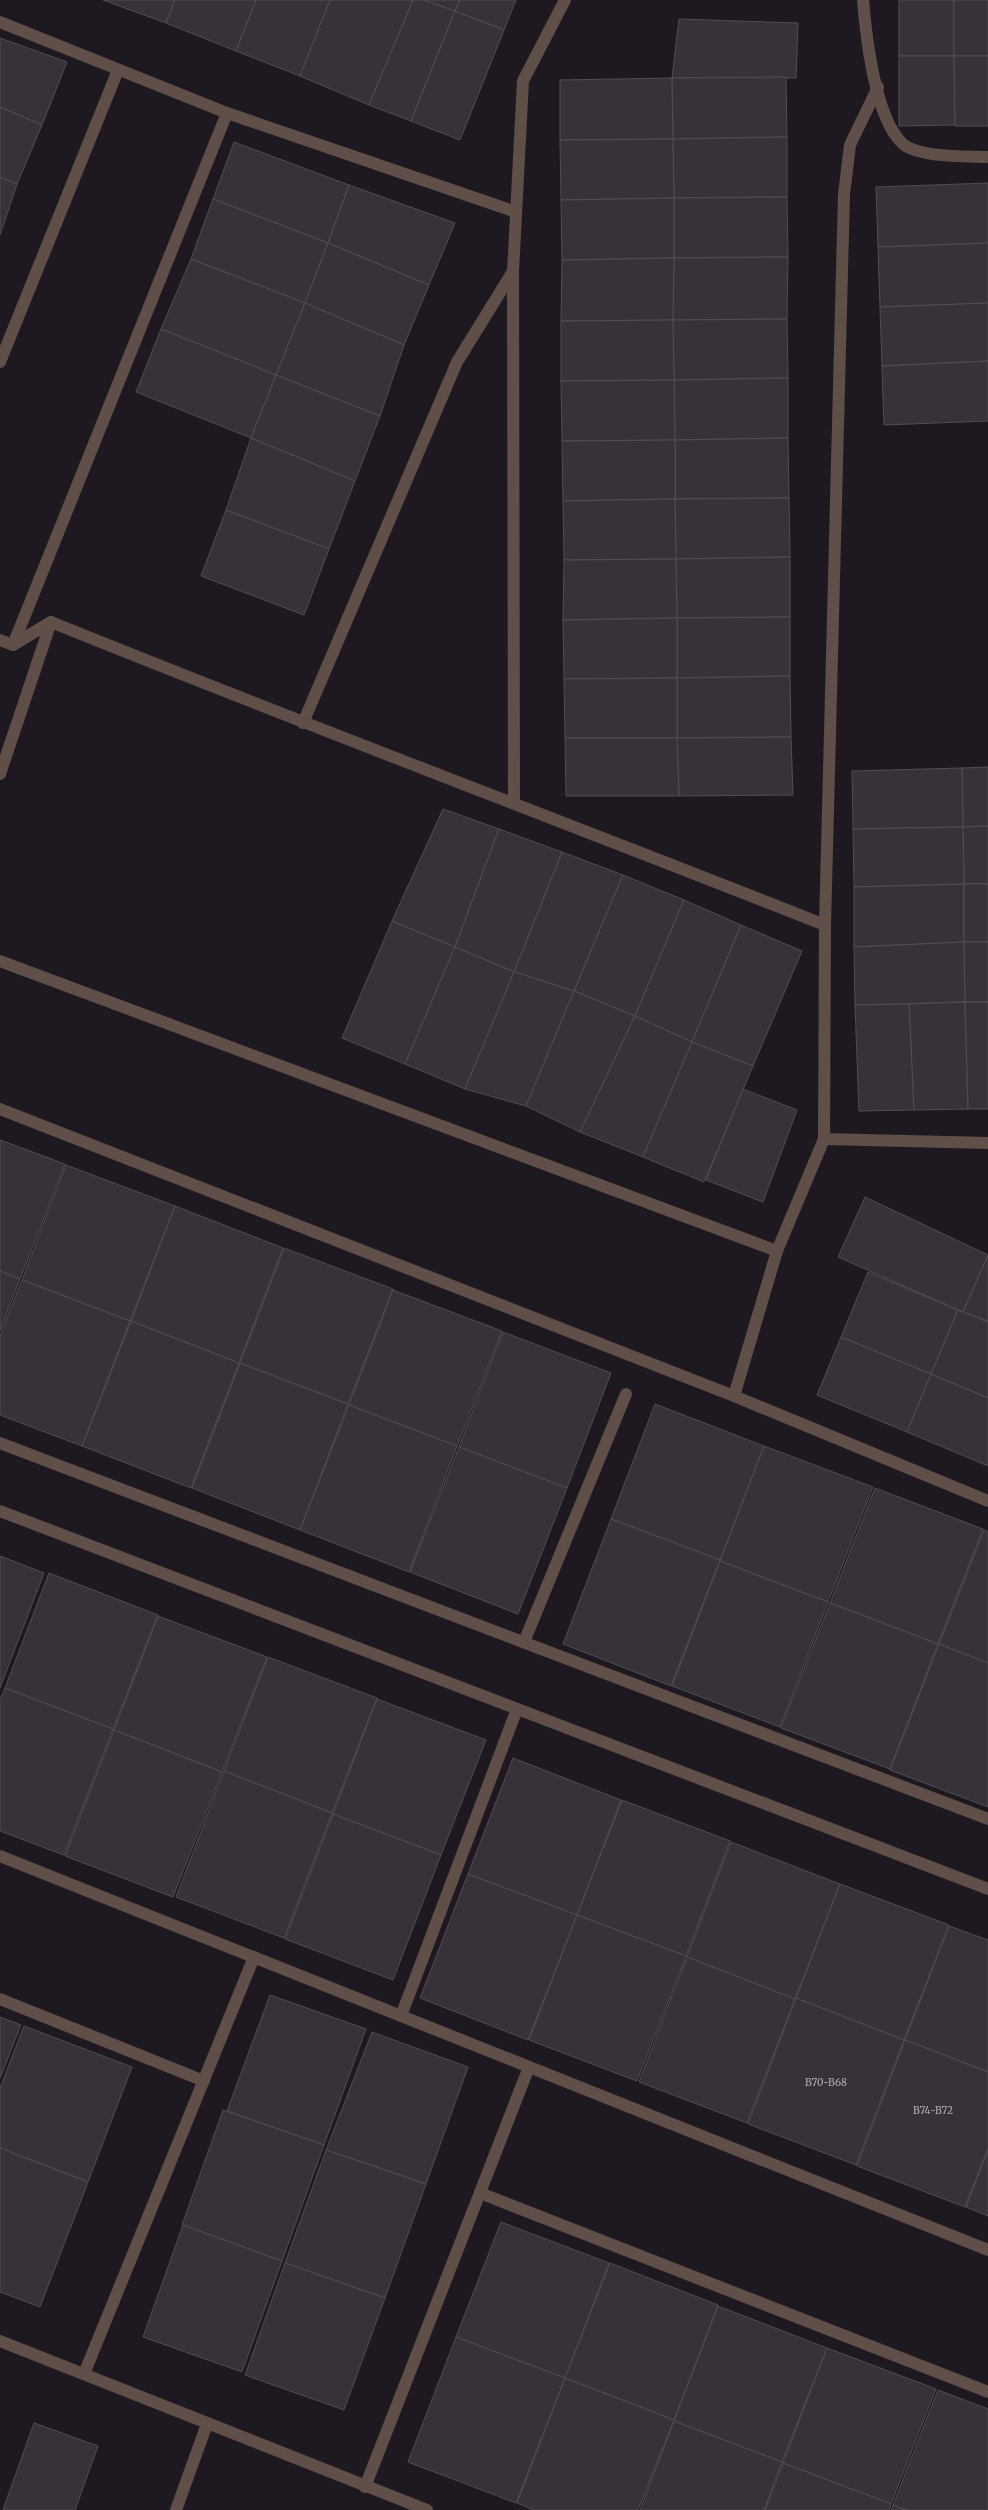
<svg xmlns="http://www.w3.org/2000/svg" width="988" height="2510" viewBox="0 0 988 2510" font-family="Merriweather,serif">
<style>
.building{fill:#373239;stroke:#524c54}
.lines{fill:none;stroke-linecap:round;stroke-linejoin:round}
.street{stroke:#604f48;stroke-width:12}
.labels{text-anchor:middle;dominant-baseline:central;stroke-width:5;stroke-linejoin:round;paint-order:stroke}
.number-label{font-size:10px;fill:#b1aeb3}
</style>
<rect width="100%" height="100%" fill="#1e1920"/>
<g class="building">
<polygon points="103,0 175,0 166,23"/>
<polygon points="175,0 256,0 236,51 166,23"/>
<polygon points="256,0 330,0 300,76 236,51"/>
<polygon points="330,0 413,0 369,105 300,76"/>
<polygon points="413,0 424,0 455,11 411,121 369,105"/>
<polygon points="424,0 460,0 455,11"/>
<polygon points="460,0 516,0 504,30 455,11"/>
<rect x="899" y="0" width="55" height="56"/>
<rect x="954" y="0" width="34" height="56"/>
<polygon points="455,11 504,30 460,140 411,121"/>
<polygon points="679,19 798,23 796,78 672,78"/>
<polygon points="0,38 67,62 42,125 0,107"/>
<polygon points="899,56 954,56 955,125 899,126"/>
<polygon points="954,56 988,56 988,126 955,126"/>
<polygon points="786,77 787,137 673,139 672,78"/>
<polygon points="672,78 673,139 560,140 560,80"/>
<polygon points="0,107 42,125 17,184 0,177"/>
<polygon points="787,137 787,197 674,198 673,139"/>
<polygon points="673,139 674,198 561,200 560,140"/>
<polygon points="234,142 349,185 328,243 213,199"/>
<polygon points="0,177 17,184 0,235"/>
<polygon points="988,183 988,243 878,247 876,187"/>
<polygon points="349,185 455,223 429,285 328,243"/>
<polygon points="787,197 788,257 674,258 674,198"/>
<polygon points="674,198 674,258 562,260 561,200"/>
<polygon points="213,199 328,243 305,303 191,259"/>
<polygon points="328,243 429,285 404,345 305,303"/>
<polygon points="988,243 988,303 880,307 878,247"/>
<polygon points="788,257 787,319 673,320 674,258"/>
<polygon points="674,258 673,320 561,321 562,260"/>
<polygon points="191,259 305,303 276,375 161,329"/>
<polygon points="305,303 404,345 380,416 276,375"/>
<polygon points="988,303 988,361 882,366 880,307"/>
<polygon points="787,319 788,378 674,380 673,320"/>
<polygon points="673,320 674,380 561,381 561,321"/>
<polygon points="161,329 276,375 251,438 136,392"/>
<polygon points="988,361 988,421 884,425 882,366"/>
<polygon points="276,375 380,416 355,481 251,438"/>
<polygon points="788,378 788,438 675,440 674,380"/>
<polygon points="674,380 675,440 562,441 561,381"/>
<polygon points="251,438 355,481 329,549 226,510"/>
<polygon points="788,438 789,498 675,499 675,440"/>
<polygon points="675,440 675,499 563,501 562,441"/>
<polygon points="789,498 790,557 676,559 675,499"/>
<polygon points="675,499 676,559 564,560 563,501"/>
<polygon points="226,510 329,549 304,615 201,576"/>
<polygon points="790,557 790,617 677,618 676,559"/>
<polygon points="676,559 677,618 563,620 564,560"/>
<polygon points="790,617 790,676 677,678 677,618"/>
<polygon points="677,618 677,678 564,679 563,620"/>
<polygon points="790,676 791,737 677,738 677,678"/>
<polygon points="677,678 677,738 565,738 564,679"/>
<polygon points="791,737 793,795 679,796 677,738"/>
<polygon points="565,738 677,738 679,796 566,796"/>
<polygon points="988,767 988,826 963,827 962,768"/>
<polygon points="962,768 963,827 853,829 852,771"/>
<polygon points="443,809 499,829 455,947 392,921"/>
<polygon points="988,826 988,884 964,884 963,827"/>
<polygon points="963,827 964,884 854,887 853,829"/>
<polygon points="499,829 562,852 514,972 455,947"/>
<polygon points="562,852 623,875 574,991 514,972"/>
<polygon points="623,875 684,900 635,1016 574,991"/>
<polygon points="964,884 964,942 854,947 854,887"/>
<rect x="964" y="884" width="24" height="58"/>
<polygon points="684,900 741,925 692,1042 635,1016"/>
<polygon points="392,921 455,947 405,1064 342,1038"/>
<polygon points="741,925 802,951 753,1066 692,1042"/>
<polygon points="964,942 965,1002 855,1005 854,947"/>
<polygon points="964,942 988,942 988,1002 965,1002"/>
<polygon points="455,947 514,972 465,1089 405,1064"/>
<polygon points="514,972 574,991 526,1106 465,1089"/>
<polygon points="574,991 635,1016 580,1132 526,1106"/>
<polygon points="965,1002 968,1109 914,1110 909,1004"/>
<polygon points="965,1002 988,1002 988,1109 968,1109"/>
<polygon points="909,1004 914,1110 859,1111 855,1005"/>
<polygon points="635,1016 692,1042 643,1157 580,1132"/>
<polygon points="692,1042 753,1066 704,1182 643,1157"/>
<polygon points="743,1089 797,1110 763,1202 706,1180"/>
<polygon points="0,1140 65,1164 20,1279 0,1271"/>
<polygon points="66,1165 175,1206 130,1321 22,1280"/>
<polygon points="865,1197 988,1255 963,1312 838,1257"/>
<polygon points="175,1206 283,1248 239,1363 131,1321"/>
<polygon points="284,1248 393,1289 348,1404 240,1363"/>
<polygon points="988,1255 988,1321 963,1312"/>
<polygon points="0,1271 20,1279 0,1331"/>
<polygon points="868,1272 958,1310 931,1374 841,1337"/>
<polygon points="22,1280 130,1321 82,1446 0,1415 0,1336"/>
<polygon points="393,1290 502,1331 457,1446 349,1405"/>
<polygon points="958,1310 988,1322 988,1398 931,1374"/>
<polygon points="131,1321 239,1363 191,1488 82,1446"/>
<polygon points="503,1332 611,1373 567,1488 459,1447"/>
<polygon points="841,1337 931,1374 907,1432 817,1395"/>
<polygon points="240,1363 348,1404 300,1530 192,1488"/>
<polygon points="931,1374 988,1398 988,1466 907,1432"/>
<polygon points="655,1404 764,1446 720,1560 611,1519"/>
<polygon points="349,1405 457,1446 409,1572 300,1530"/>
<polygon points="764,1446 873,1487 828,1602 720,1561"/>
<polygon points="459,1447 567,1488 518,1614 410,1572"/>
<polygon points="875,1488 983,1529 938,1644 830,1603"/>
<polygon points="611,1519 720,1560 671,1686 563,1644"/>
<polygon points="984,1530 988,1532 988,1663 939,1644"/>
<polygon points="0,1556 44,1573 0,1688"/>
<polygon points="720,1561 828,1602 780,1727 672,1686"/>
<polygon points="49,1573 158,1615 113,1729 5,1688"/>
<polygon points="830,1603 938,1644 890,1769 781,1728"/>
<polygon points="158,1616 267,1657 222,1772 114,1730"/>
<polygon points="939,1644 988,1663 988,1807 890,1770"/>
<polygon points="268,1657 377,1698 332,1813 224,1771"/>
<polygon points="5,1688 113,1729 64,1855 0,1831 0,1700"/>
<polygon points="377,1699 486,1740 441,1855 333,1814"/>
<polygon points="114,1730 222,1772 173,1897 65,1856"/>
<polygon points="513,1758 621,1800 577,1915 468,1874"/>
<polygon points="224,1771 332,1813 284,1938 176,1897"/>
<polygon points="622,1800 730,1841 686,1956 577,1915"/>
<polygon points="333,1814 441,1855 393,1980 285,1939"/>
<polygon points="731,1842 840,1884 795,1999 687,1957"/>
<polygon points="468,1874 577,1915 528,2040 420,1998"/>
<polygon points="840,1884 949,1925 904,2040 796,1998"/>
<polygon points="577,1915 686,1956 637,2081 529,2040"/>
<polygon points="949,1926 988,1940 988,2072 905,2040"/>
<polygon points="687,1957 795,1999 747,2123 639,2082"/>
<polygon points="270,1995 366,2029 324,2145 227,2111"/>
<polygon points="796,1998 904,2040 856,2165 748,2124"/>
<polygon points="0,2017 21,2025 0,2078"/>
<polygon points="24,2026 132,2067 88,2182 0,2148 0,2088"/>
<polygon points="372,2032 468,2067 426,2184 326,2150"/>
<polygon points="905,2040 988,2072 988,2148 965,2207 857,2166"/>
<polygon points="223,2110 324,2145 282,2261 182,2225"/>
<polygon points="0,2148 88,2182 40,2307 0,2292"/>
<polygon points="326,2150 426,2184 385,2298 285,2263"/>
<polygon points="988,2150 988,2216 966,2207"/>
<polygon points="501,2222 609,2263 565,2378 456,2337"/>
<polygon points="183,2225 282,2261 242,2372 143,2337"/>
<polygon points="285,2263 385,2298 344,2410 245,2375"/>
<polygon points="610,2263 718,2305 674,2420 565,2378"/>
<polygon points="718,2306 827,2348 782,2462 674,2421"/>
<polygon points="456,2337 565,2378 516,2503 408,2462"/>
<polygon points="827,2348 936,2389 891,2504 783,2463"/>
<polygon points="565,2378 674,2420 638,2510 534,2510 517,2503"/>
<polygon points="938,2390 988,2409 988,2510 907,2510 893,2505"/>
<polygon points="674,2421 782,2462 764,2510 640,2510"/>
<polygon points="34,2423 98,2446 75,2510 3,2510"/>
<polygon points="783,2463 891,2504 889,2510 765,2510"/>
<polygon points="893,2505 907,2510 891,2510"/>
</g>
<g class="lines">
<g class="street">
<path d="M863,0C866,36 875,117 902,143C917,158 967,156 988,157"/>
<polyline points="0,22 227,113 516,212"/>
<polyline points="0,362 118,70"/>
<path d="M0,640L13,645L51,622C308,726 567,823 825,925"/>
<polyline points="13,645 227,113"/>
<polyline points="303,723 457,362 512,273"/>
<polyline points="0,774 51,622"/>
<polyline points="514,802 513,272 523,81 565,0"/>
<polyline points="0,961 777,1251"/>
<polyline points="0,1109 734,1396 988,1501"/>
<polyline points="824,1139 988,1143"/>
<polyline points="734,1396 777,1251 824,1139 825,925 844,194 850,145 878,87"/>
<polyline points="0,1443 988,1819"/>
<polyline points="0,1511 988,1889"/>
<polyline points="524,1642 626,1394"/>
<polyline points="0,1856 988,2250"/>
<polyline points="0,1999 204,2081"/>
<polyline points="401,2016 517,1709"/>
<polyline points="480,2193 988,2392"/>
<polyline points="0,2341 427,2510"/>
<polyline points="84,2374 254,1957"/>
<polyline points="365,2487 529,2067"/>
<polyline points="176,2510 207,2424"/>
</g>
</g>
<g class="labels">
<g class="number-label">
<text x="826" y="2082">B70-B68</text>
<text x="933" y="2110">B74-B72</text>
</g>
</g>
</svg>
